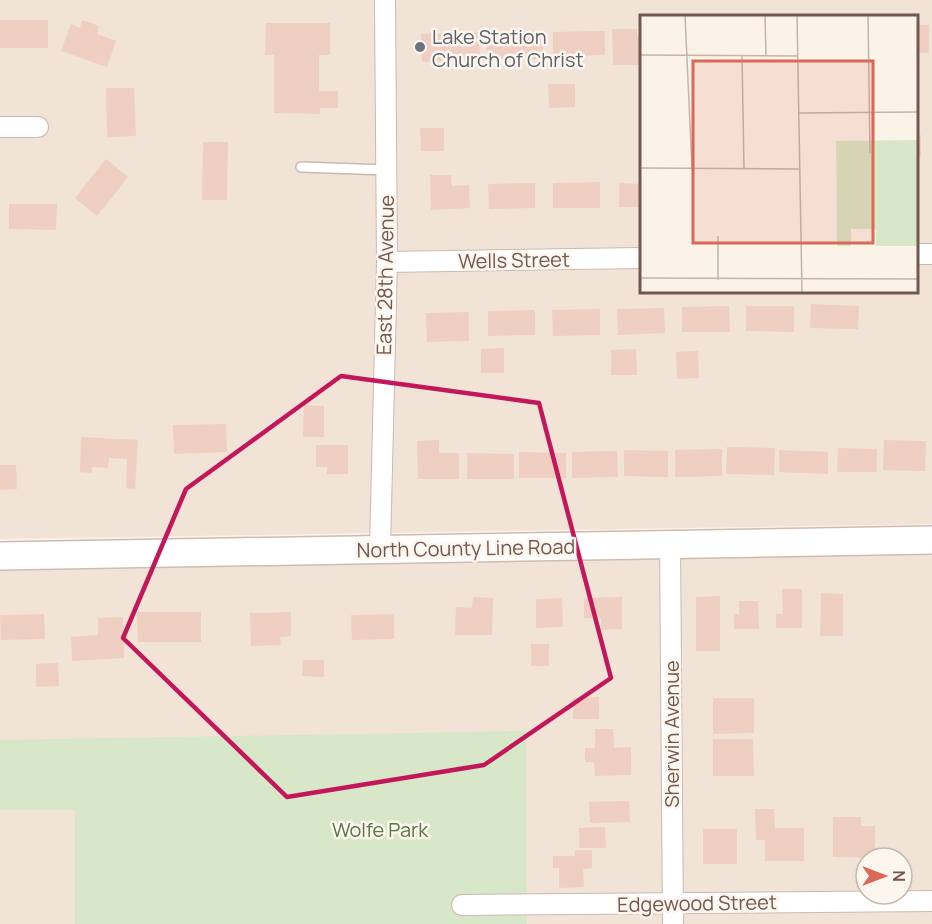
<svg xmlns="http://www.w3.org/2000/svg" width="932" height="924" viewBox="0 0 932 924" font-family="Manrope,sans-serif">
<style>
.residential{fill:#f2e3d7;fill-rule:evenodd}
.green{fill:#d7e7c7}
.building{fill:#eecfc2}
.lines{fill:none;stroke-linecap:round;stroke-linejoin:round}
.service-casing{stroke:#ccb9af;stroke-width:12}
.minor-casing{stroke:#ccb9af;stroke-width:22}
.secondary-casing{stroke:#d0bbaf;stroke-width:30}
.service{stroke:#fff;stroke-width:9}
.minor{stroke:#fff;stroke-width:20}
.secondary{stroke:#fff;stroke-width:27}
.marked{fill:none;stroke:#c2185b;stroke-width:4.5;stroke-linejoin:round}
.worship-dot{fill:#6b7280;stroke:#fdf6ee;stroke-width:2}
.labels{text-anchor:middle;dominant-baseline:central;stroke-width:5;stroke-linejoin:round;paint-order:stroke}
.worship-label{font-size:20px;fill:#5b616d;stroke:#fdf6ee;text-anchor:start}
.street-label{font-size:20px;fill:#72584e;stroke:#fdf6ee}
.park-label{font-size:20px;fill:#5a7747;stroke:#fdf6ee}
.inset-road{fill:none;stroke:#c4b4aa;stroke-width:1.5}
.view{fill:#d96a58;fill-opacity:0.15;stroke:#d96a58;stroke-width:3}
.inset-edge{fill:none;stroke:#72584e;stroke-width:3}
</style>
<rect width="100%" height="100%" fill="#fbf2e8"/>
<g class="residential">
<path d="M0,0H932V524L0,539ZM641,16H916V291H641Z"/>
<path d="M932,553V924H0V571ZM866,858H902V894H866Z"/>
</g>
<polygon class="green" points="526,731 527,924 75,924 75,810 0,810 0,740"/>
<g class="building">
<rect x="0" y="20" width="48" height="28"/>
<polygon points="82,20 99,26 97,34 116,41 107,67 61,51 71,24 80,28"/>
<polygon points="266,23 330,23 330,55 319,55 319,91 338,91 338,108 320,108 320,114 274,113 274,55 265,55"/>
<rect x="916" y="25" width="13" height="28"/>
<polygon points="612,29 637,29 637,36 641,36 641,65 613,65"/>
<polygon points="543,31 543,59 487,60 486,32"/>
<polygon points="605,31 605,55 553,57 553,32"/>
<polygon points="479,32 480,60 422,62 421,34"/>
<polygon points="548,84 575,84 575,107 549,108"/>
<polygon points="106,88 134,88 136,136 107,137"/>
<polygon points="420,128 444,128 444,151 421,151"/>
<rect x="916" y="135" width="5" height="22"/>
<polygon points="203,142 228,142 227,200 202,200"/>
<polygon points="106,159 128,177 97,216 75,198"/>
<polygon points="430,175 451,175 452,186 469,185 470,208 431,210"/>
<polygon points="600,182 600,208 553,208 553,183"/>
<polygon points="535,183 535,208 489,209 488,184"/>
<polygon points="619,183 641,184 641,207 619,207"/>
<polygon points="9,204 57,204 56,230 9,229"/>
<polygon points="811,304 859,306 858,329 810,328"/>
<polygon points="729,306 730,332 682,332 682,307"/>
<polygon points="746,306 794,306 794,332 746,331"/>
<polygon points="664,308 665,333 618,335 617,309"/>
<polygon points="600,309 600,335 553,336 552,310"/>
<polygon points="535,310 535,335 488,336 488,311"/>
<polygon points="469,312 469,341 427,342 426,313"/>
<polygon points="504,348 504,373 481,373 481,349"/>
<polygon points="636,349 637,375 611,375 611,350"/>
<polygon points="698,351 699,378 677,379 676,352"/>
<polygon points="304,405 324,406 324,437 303,437"/>
<polygon points="226,424 227,452 174,454 173,425"/>
<polygon points="81,437 138,440 135,489 126,488 127,459 109,458 108,468 92,467 92,473 80,472"/>
<polygon points="439,440 439,453 459,453 459,479 418,479 417,441"/>
<polygon points="884,440 926,441 925,471 883,470"/>
<polygon points="316,445 348,445 348,474 327,474 327,467 316,467"/>
<polygon points="727,447 775,448 774,475 726,474"/>
<polygon points="838,448 877,449 877,472 837,472"/>
<polygon points="722,449 722,476 675,477 675,450"/>
<polygon points="624,450 668,451 668,477 624,476"/>
<polygon points="779,450 828,452 828,474 779,472"/>
<polygon points="617,451 618,477 572,478 572,452"/>
<polygon points="519,452 566,453 566,478 519,478"/>
<polygon points="467,453 514,454 514,479 467,479"/>
<polygon points="0,465 16,465 17,489 0,490"/>
<polygon points="782,589 802,589 802,628 776,628 776,614 783,614"/>
<polygon points="821,593 843,594 843,636 820,636"/>
<polygon points="720,596 720,651 696,651 696,597"/>
<polygon points="473,597 493,598 492,635 455,635 456,607 472,608"/>
<polygon points="622,597 622,629 601,630 601,618 584,618 584,598"/>
<polygon points="562,598 563,627 536,628 536,599"/>
<polygon points="739,601 758,601 759,629 734,629 734,614 739,614"/>
<polygon points="137,612 201,612 201,642 138,642"/>
<polygon points="291,612 291,636 280,637 281,645 251,646 250,613"/>
<polygon points="44,614 45,639 1,640 0,615"/>
<polygon points="394,614 394,639 352,640 351,615"/>
<polygon points="123,617 124,658 72,661 71,637 98,635 98,618"/>
<rect x="531" y="644" width="18" height="22"/>
<polygon points="303,660 324,660 324,677 302,676"/>
<polygon points="58,663 59,686 36,687 36,664"/>
<polygon points="599,697 599,719 573,719 573,698"/>
<polygon points="713,698 754,698 754,733 713,734"/>
<polygon points="595,729 613,729 614,748 631,747 631,775 595,776 594,762 585,762 585,748 595,748"/>
<polygon points="713,739 753,739 754,776 713,776"/>
<polygon points="629,801 630,822 590,823 589,802"/>
<polygon points="755,809 774,809 775,828 804,828 804,861 765,861 765,840 756,840"/>
<polygon points="833,817 861,817 861,826 875,826 875,858 833,857"/>
<polygon points="605,827 606,848 579,848 579,828"/>
<rect x="703" y="829" width="34" height="35"/>
<polygon points="575,850 592,850 592,868 583,869 584,887 559,888 559,868 553,868 553,856 575,856"/>
</g>
<g class="lines">
<g class="service-casing">
<polyline id="service" points="301,167 386,170"/>
</g>
<g class="minor-casing">
<g id="minor">
<polyline points="0,127 38,127"/>
<polyline points="916,254 932,254"/>
<polyline points="387,262 641,258"/>
<polyline points="670,544 673,924"/>
<polyline points="380,549 387,262 385,0"/>
<polyline points="462,905 932,901"/>
</g>
</g>
<g class="secondary-casing">
<polyline id="secondary" points="0,556 932,540"/>
</g>
<use href="#service" class="service"/>
<use href="#minor" class="minor"/>
<use href="#secondary" class="secondary"/>
</g>
<path class="marked" d="M341,376L539,403L611,678L484,765L287,797L123,638L186,489Z"/>
<circle class="worship-dot" cx="420" cy="47" r="6"/>
<g class="labels">
<g class="worship-label">
<text x="432" y="36">Lake Station<tspan x="432" dy="23">Church of Christ</tspan></text>
</g>
<g class="street-label">
<text transform="translate(514 260) rotate(-1)">Wells Street</text>
<text transform="translate(385 275) rotate(-89)">East 28th Avenue</text>
<text transform="translate(466 548) rotate(-1)">North County Line Road</text>
<text transform="translate(671 734) rotate(-90)">Sherwin Avenue</text>
<text transform="translate(697 903) rotate(-1)">Edgewood Street</text>
</g>
<g class="park-label">
<text x="380" y="829">Wolfe Park</text>
</g>
</g>
<g transform="translate(640 15)">
<rect width="278" height="278" fill="#fbf2e8"/>
<path d="M277,125V231H236V214H211V231H197L196,126Z" fill="#d7e7c7"/>
<path class="inset-road" d="M45,0L52,153M125,0L126,41M157,0L162,277M228,0L230,138M0,40L158,41M102,40L104,153M159,98L278,97M0,153L160,154M78,221V265M0,263L278,264"/>
<path class="view" d="M53,46H233V228H53Z"/>
<rect width="278" height="278" class="inset-edge"/>
</g>
<g transform="translate(884 876) rotate(90)"><circle r="28" fill="#fdf6ee" stroke="#c5b7ae" stroke-width="1.5"/>
<path d="M0-4.5L10 22L0 15L-10 22Z" fill="#d96a58"/>
<text y="-9" font-size="16" font-weight="bold" text-anchor="middle" fill="#72584e">N</text>
</g>
</svg>
